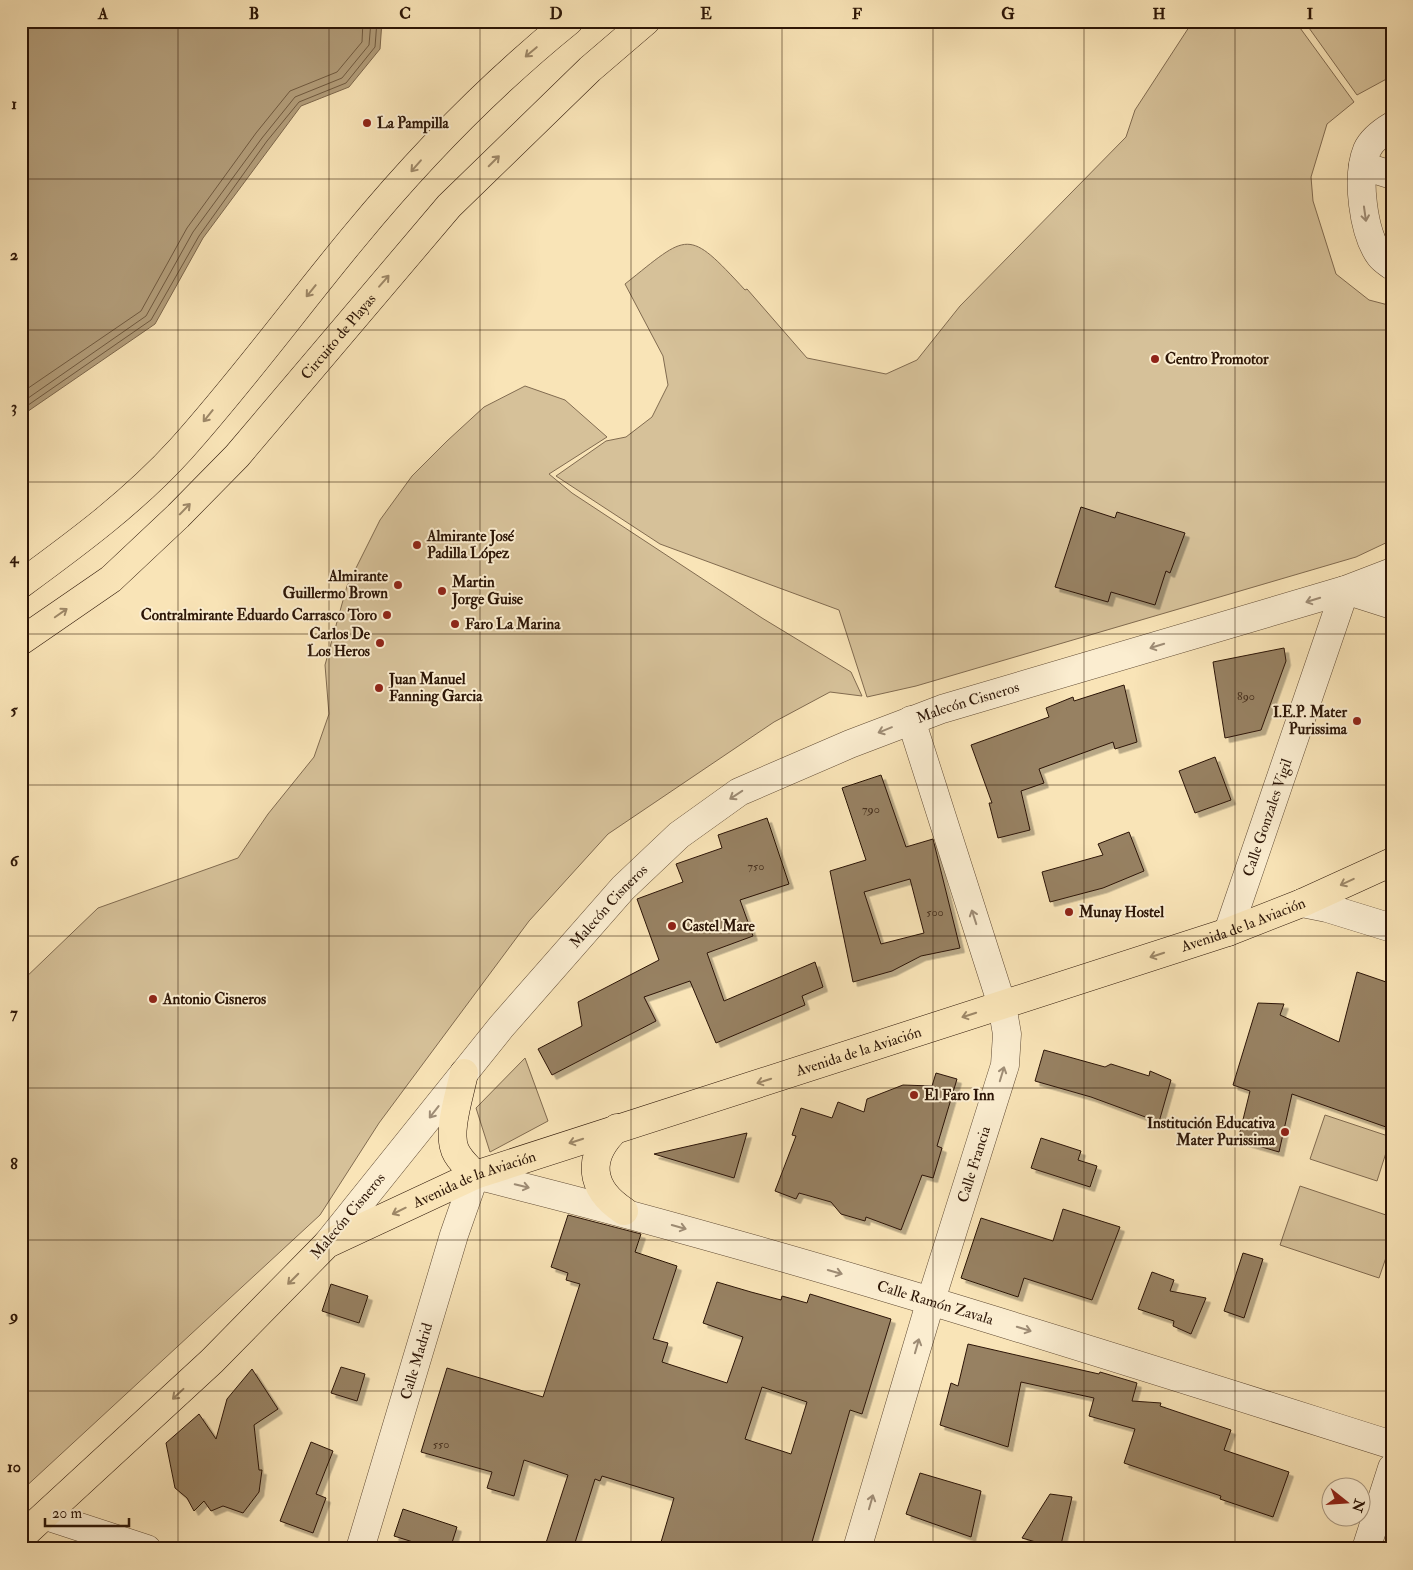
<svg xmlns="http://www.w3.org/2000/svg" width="1413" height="1570" viewBox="0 0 1413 1570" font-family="'IM FELL Double Pica',serif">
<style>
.green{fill:#d6c199;stroke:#816b50}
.water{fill:#b39e7b;stroke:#7d674c}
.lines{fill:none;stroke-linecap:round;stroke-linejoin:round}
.shore{stroke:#705a40;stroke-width:1}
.building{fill:#978162;stroke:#2c1506;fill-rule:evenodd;filter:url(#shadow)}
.minor-casing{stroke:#5f4932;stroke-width:29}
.major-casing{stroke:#2c1506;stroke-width:29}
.highway-casing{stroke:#2c1506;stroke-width:29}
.minor{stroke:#fbedd0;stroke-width:28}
.major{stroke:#f9e4b7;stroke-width:28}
.highway{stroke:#f9e4b7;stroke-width:28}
.oneway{stroke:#9d8767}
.oneway2{stroke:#9e8c75}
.grid{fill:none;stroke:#2c1506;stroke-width:1;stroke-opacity:0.55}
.poi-dot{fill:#8f2418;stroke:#fbedd0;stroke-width:2}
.labels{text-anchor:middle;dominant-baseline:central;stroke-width:4;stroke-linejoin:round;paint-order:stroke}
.number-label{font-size:12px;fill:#47301d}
.poi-label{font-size:15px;font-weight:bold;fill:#2c1506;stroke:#fbedd0;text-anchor:start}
.street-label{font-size:15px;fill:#2c1506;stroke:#fbedd0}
.neatline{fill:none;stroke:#2c1506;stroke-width:2}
.grid-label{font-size:16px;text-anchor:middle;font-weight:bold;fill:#2c1506}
</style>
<defs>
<filter id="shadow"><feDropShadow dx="4.5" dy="4.5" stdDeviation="0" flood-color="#0004"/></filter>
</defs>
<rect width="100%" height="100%" fill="#f9e4b7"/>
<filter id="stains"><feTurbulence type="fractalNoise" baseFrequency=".004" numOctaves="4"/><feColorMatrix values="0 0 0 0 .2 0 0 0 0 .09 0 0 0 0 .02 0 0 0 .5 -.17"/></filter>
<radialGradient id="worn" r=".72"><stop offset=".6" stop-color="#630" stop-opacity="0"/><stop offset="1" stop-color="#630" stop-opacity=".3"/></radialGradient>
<g class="green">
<path d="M1193,21H1295L1354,102L1327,124L1311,177L1313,201L1336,274L1369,300L1392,306V540L1356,557L916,686L867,697L839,610L660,544L556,476L606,441L626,437L652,417L668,385L663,356L625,284C689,233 687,227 745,290L747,289L807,358L886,374L917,360L960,306L1126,137L1135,110Z"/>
<polygon points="1304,21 1392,21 1392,76 1357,95"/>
<polygon points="525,386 565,400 607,437 549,474 572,493 762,618 851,672 862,696 830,692 774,722 608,834 529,921 379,1123 320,1215 21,1491 21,982 98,908 238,858 268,814 314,757 329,714 325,665 347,586 380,520 412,476 447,441 484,407"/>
<polygon points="525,1058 548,1121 490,1152 476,1108"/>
<polygon points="1325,1115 1391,1137 1377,1181 1310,1159"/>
<polygon points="1300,1186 1392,1217 1392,1240 1379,1278 1280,1245"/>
</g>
<polygon class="water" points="21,21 382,21 380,49 349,87 301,106 203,238 155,324 21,416"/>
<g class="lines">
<g class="shore">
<polyline points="21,393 141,311 187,228 256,133 290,91 337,72 362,42 363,21"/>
<polyline points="21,403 146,316 193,232 262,138 295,97 342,78 369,45 371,21"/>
<polyline points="21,410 151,320 199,236 267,141 299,102 346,83 375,47 377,21"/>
</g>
</g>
<g class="building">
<polygon points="1081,507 1115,518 1117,512 1185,533 1170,573 1166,571 1155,605 1111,592 1108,602 1055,587"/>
<polygon points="1284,648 1286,661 1261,730 1225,738 1213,662"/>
<polygon points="1124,685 1137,742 1115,749 1113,742 1039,769 1044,783 1021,791 1030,830 998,838 989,803 992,803 971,745 1049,717 1046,708 1073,697 1074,701"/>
<polygon points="1215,757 1231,800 1195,813 1179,771"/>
<path d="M881,775L906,847L933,839L960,948L921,956L892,971L853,982L830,871L866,860L842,788ZM910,879L924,933L881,944L864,892Z"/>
<polygon points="767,818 789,884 740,900 753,936 707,953 724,1001 815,962 823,987 802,996 805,1005 716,1043 690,981 644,997 656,1021 552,1075 538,1049 582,1026 578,1002 659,960 637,899 683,882 676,864 722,848 718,835"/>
<polygon points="1129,832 1144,871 1103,888 1050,902 1042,872 1103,855 1098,844"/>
<polygon points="1357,972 1392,984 1392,1113 1386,1127 1292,1094 1279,1152 1238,1140 1250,1091 1233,1085 1258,1003 1284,1004 1280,1015 1339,1042"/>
<polygon points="1044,1050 1105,1067 1111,1064 1149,1076 1150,1071 1171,1080 1159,1122 1091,1097 1035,1081"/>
<polygon points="936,1073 957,1079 937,1146 942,1148 933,1178 922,1175 901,1230 866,1217 865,1221 841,1214 831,1202 799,1193 796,1199 775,1191 796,1136 792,1135 801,1108 832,1118 838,1102 864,1112 867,1099 903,1085 932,1086"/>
<polygon points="747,1133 734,1178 654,1154"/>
<polygon points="1041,1138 1081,1151 1078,1160 1097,1166 1090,1187 1031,1168"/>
<polygon points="1063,1209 1120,1227 1092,1300 1024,1278 1018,1297 961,1278 981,1218 1053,1241"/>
<path d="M568,1215L641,1234L635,1252L677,1266L653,1339L668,1343L662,1362L727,1383L743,1337L703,1323L717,1282L751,1292L781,1300L782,1296L807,1303L810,1294L891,1319L862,1414L850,1410L810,1549H659L674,1498L602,1476L600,1481L595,1479L573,1549H544L568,1475L524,1460L514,1496L487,1488L492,1472L421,1452L447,1368L543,1397L580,1284L566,1280L568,1273L551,1267ZM762,1387L807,1402L791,1454L745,1439Z"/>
<polygon points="1243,1253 1263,1259 1244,1318 1224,1311"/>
<polygon points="1152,1272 1174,1280 1170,1291 1206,1298 1191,1334 1173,1326 1174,1321 1138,1309"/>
<polygon points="331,1284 368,1296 359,1323 322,1311"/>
<polygon points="968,1344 1099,1374 1100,1372 1137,1383 1132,1401 1161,1403 1160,1406 1231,1430 1224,1450 1289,1472 1273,1517 1220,1499 1221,1496 1124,1463 1135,1429 1089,1416 1094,1398 1021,1382 1008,1447 940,1425 951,1383 958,1386"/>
<polygon points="341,1367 365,1374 357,1401 331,1393"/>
<polygon points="252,1369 278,1409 254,1425 259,1470 262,1470 259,1492 243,1513 223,1506 211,1511 204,1501 194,1511 187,1498 175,1488 166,1443 199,1414 216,1439 227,1399"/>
<polygon points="311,1442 333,1451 316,1494 326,1498 313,1533 280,1521"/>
<polygon points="920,1473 981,1491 971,1537 906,1514"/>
<polygon points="1050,1494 1072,1497 1060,1549 1022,1538"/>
<polygon points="403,1509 457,1527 450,1549 435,1549 394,1536"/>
</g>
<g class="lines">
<g class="minor-casing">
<g id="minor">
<path d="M1392,126C1382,132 1372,139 1367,150C1356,177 1363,233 1380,256C1383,260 1388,263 1392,266"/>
<polyline points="1363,166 1392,175"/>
<polyline points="1302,903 1327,908 1392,928"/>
<path id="s1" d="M1228,932L1345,590L1392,605"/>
<path id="s2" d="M327,1244L501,1027L623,888L679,835L739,792L850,744L942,709L1345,590L1392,572"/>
<polyline points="46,1516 147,1549"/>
<path id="s3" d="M360,1549L454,1235L475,1175C784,1251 1088,1349 1392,1445"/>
<path id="s4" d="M857,1549L931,1300L1005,1065L1007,1034L1002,1005L911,720"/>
<polyline points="1366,1549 1392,1468"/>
</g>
</g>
<g class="major-casing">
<g id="major">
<path d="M464,1073C460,1094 447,1131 455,1150C459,1160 468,1167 475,1175"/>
<path d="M617,1128C586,1157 589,1188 624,1211"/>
<path id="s5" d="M21,1537L212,1361L327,1244L475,1175L1228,932L1302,903L1392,862"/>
</g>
</g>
<g class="highway-casing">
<g id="highway">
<path d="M21,584C77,543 134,501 181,449C242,381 296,307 354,237C418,159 490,85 569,21"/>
<path id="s6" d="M21,641L111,579L178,516L237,456L449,206L590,69L646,21"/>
</g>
</g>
<use href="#minor" class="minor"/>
<use href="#major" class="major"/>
<use href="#highway" class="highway"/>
</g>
<defs><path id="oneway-shaft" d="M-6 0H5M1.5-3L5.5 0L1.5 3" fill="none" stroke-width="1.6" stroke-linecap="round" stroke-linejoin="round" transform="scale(1.25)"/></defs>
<g class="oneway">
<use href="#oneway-shaft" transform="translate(531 52) rotate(140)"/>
<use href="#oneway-shaft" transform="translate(494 161) rotate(-45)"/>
<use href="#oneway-shaft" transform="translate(416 166) rotate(131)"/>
<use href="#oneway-shaft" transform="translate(384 281) rotate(-49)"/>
<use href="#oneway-shaft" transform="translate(311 291) rotate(129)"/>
<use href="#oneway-shaft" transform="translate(208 416) rotate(129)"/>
<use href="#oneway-shaft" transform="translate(185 509) rotate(-46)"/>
<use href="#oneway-shaft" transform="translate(61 613) rotate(-35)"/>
<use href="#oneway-shaft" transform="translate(1347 882) rotate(155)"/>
<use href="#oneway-shaft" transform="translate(1157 955) rotate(162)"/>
<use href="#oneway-shaft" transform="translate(969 1015) rotate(162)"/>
<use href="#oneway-shaft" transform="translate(764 1081) rotate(162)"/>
<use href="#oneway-shaft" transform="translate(576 1141) rotate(162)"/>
<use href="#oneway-shaft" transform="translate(399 1211) rotate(154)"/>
<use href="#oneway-shaft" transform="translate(293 1279) rotate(135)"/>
<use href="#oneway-shaft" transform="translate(178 1394) rotate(137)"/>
</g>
<g class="oneway2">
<use href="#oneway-shaft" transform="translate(1365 214) rotate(82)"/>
<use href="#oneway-shaft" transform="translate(1313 600) rotate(163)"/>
<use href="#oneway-shaft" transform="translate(1157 646) rotate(163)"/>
<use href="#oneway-shaft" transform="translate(885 730) rotate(158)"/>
<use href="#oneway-shaft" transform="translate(736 795) rotate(147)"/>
<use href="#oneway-shaft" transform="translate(974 917) rotate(-108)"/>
<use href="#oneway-shaft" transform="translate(1002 1074) rotate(-73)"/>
<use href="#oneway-shaft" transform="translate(434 1112) rotate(128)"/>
<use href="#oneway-shaft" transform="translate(522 1186) rotate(14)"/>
<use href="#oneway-shaft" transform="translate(679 1227) rotate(16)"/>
<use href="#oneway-shaft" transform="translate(835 1272) rotate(16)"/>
<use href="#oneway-shaft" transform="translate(1024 1329) rotate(17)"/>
<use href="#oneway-shaft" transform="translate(917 1346) rotate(-74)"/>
<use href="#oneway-shaft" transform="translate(871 1502) rotate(-74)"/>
</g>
<path class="grid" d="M178,21V1549M329,21V1549M480,21V1549M631,21V1549M782,21V1549M933,21V1549M1084,21V1549M1235,21V1549M21,179H1392M21,330H1392M21,482H1392M21,634H1392M21,785H1392M21,936H1392M21,1088H1392M21,1240H1392M21,1391H1392"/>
<g class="poi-dot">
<circle cx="367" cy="123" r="5"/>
<circle cx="1155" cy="359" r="5"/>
<circle cx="417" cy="545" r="5"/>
<circle cx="398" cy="585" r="5"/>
<circle cx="442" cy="591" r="5"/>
<circle cx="387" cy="615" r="5"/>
<circle cx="455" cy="624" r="5"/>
<circle cx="380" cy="643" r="5"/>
<circle cx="379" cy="688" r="5"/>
<circle cx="1357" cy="721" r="5"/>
<circle cx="1069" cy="912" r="5"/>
<circle cx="672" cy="926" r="5"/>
<circle cx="153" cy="999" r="5"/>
<circle cx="914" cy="1095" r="5"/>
<circle cx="1285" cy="1132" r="5"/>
</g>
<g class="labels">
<g class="number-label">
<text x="1246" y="696">890</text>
<text x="871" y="809">790</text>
<text x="756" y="866">750</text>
<text x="935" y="912">500</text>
<text x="441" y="1444">550</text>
</g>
<g class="poi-label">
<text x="377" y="123">La Pampilla</text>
<text x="1165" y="359">Centro Promotor</text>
<text x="427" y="536">Almirante José<tspan x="427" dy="17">Padilla López</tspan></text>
<text x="388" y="576" text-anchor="end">Almirante<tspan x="388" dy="17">Guillermo Brown</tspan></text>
<text x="452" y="582">Martin<tspan x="452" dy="17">Jorge Guise</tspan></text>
<text x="377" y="615" text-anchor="end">Contralmirante Eduardo Carrasco Toro</text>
<text x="465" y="624">Faro La Marina</text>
<text x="370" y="634" text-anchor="end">Carlos De<tspan x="370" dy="17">Los Heros</tspan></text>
<text x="389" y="679">Juan Manuel<tspan x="389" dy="17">Fanning Garcia</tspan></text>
<text x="1347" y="712" text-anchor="end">I.E.P. Mater<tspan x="1347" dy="17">Purissima</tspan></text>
<text x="1079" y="912">Munay Hostel</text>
<text x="682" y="926">Castel Mare</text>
<text x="163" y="999">Antonio Cisneros</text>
<text x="924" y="1095">El Faro Inn</text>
<text x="1275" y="1123" text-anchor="end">Institución Educativa<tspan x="1275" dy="17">Mater Purissima</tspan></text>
</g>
<g class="street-label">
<text stroke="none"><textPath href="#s6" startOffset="442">Circuito de Playas</textPath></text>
<text stroke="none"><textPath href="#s2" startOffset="860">Malecón Cisneros</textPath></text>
<text stroke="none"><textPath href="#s1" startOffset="121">Calle Gonzales Vigil</textPath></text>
<text stroke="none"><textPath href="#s2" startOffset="440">Malecón Cisneros</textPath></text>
<text stroke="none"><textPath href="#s5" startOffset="1395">Avenida de la Aviación</textPath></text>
<text stroke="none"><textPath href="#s5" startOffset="990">Avenida de la Aviación</textPath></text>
<text stroke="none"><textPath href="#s4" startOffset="402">Calle Francia</textPath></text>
<text stroke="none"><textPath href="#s5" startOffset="585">Avenida de la Aviación</textPath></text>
<text transform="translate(348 1216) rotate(-50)">Malecón Cisneros</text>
<text stroke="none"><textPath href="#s3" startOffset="869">Calle Ramón Zavala</textPath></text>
<text stroke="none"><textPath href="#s3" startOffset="196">Calle Madrid</textPath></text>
</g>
</g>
<rect width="1413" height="1570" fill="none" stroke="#f9e4b7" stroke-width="55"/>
<g transform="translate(1346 1502) rotate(107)"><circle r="24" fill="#fbedd0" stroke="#a8977f"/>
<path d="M0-4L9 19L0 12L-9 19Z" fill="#8f2418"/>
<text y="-8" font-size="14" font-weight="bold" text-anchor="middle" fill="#2c1506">N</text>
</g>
<path d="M45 1518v8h84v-8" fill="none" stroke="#2c1506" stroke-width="2.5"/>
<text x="52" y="1518" font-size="15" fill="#2c1506" stroke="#fbedd0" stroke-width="4" paint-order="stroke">20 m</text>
<rect x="28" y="28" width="1358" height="1514" class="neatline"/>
<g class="grid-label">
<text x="103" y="19">A</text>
<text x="254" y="19">B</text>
<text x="405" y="19">C</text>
<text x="556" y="19">D</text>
<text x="706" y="19">E</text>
<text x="857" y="19">F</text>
<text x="1008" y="19">G</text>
<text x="1159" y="19">H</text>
<text x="1310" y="19">I</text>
<text x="14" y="109">1</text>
<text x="14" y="260">2</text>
<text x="14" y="412">3</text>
<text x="14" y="563">4</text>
<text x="14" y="715">5</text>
<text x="14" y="866">6</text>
<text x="14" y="1018">7</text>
<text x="14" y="1169">8</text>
<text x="14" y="1321">9</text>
<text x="14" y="1472">10</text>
</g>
<rect width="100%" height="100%" filter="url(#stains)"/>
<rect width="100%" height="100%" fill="url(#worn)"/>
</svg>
